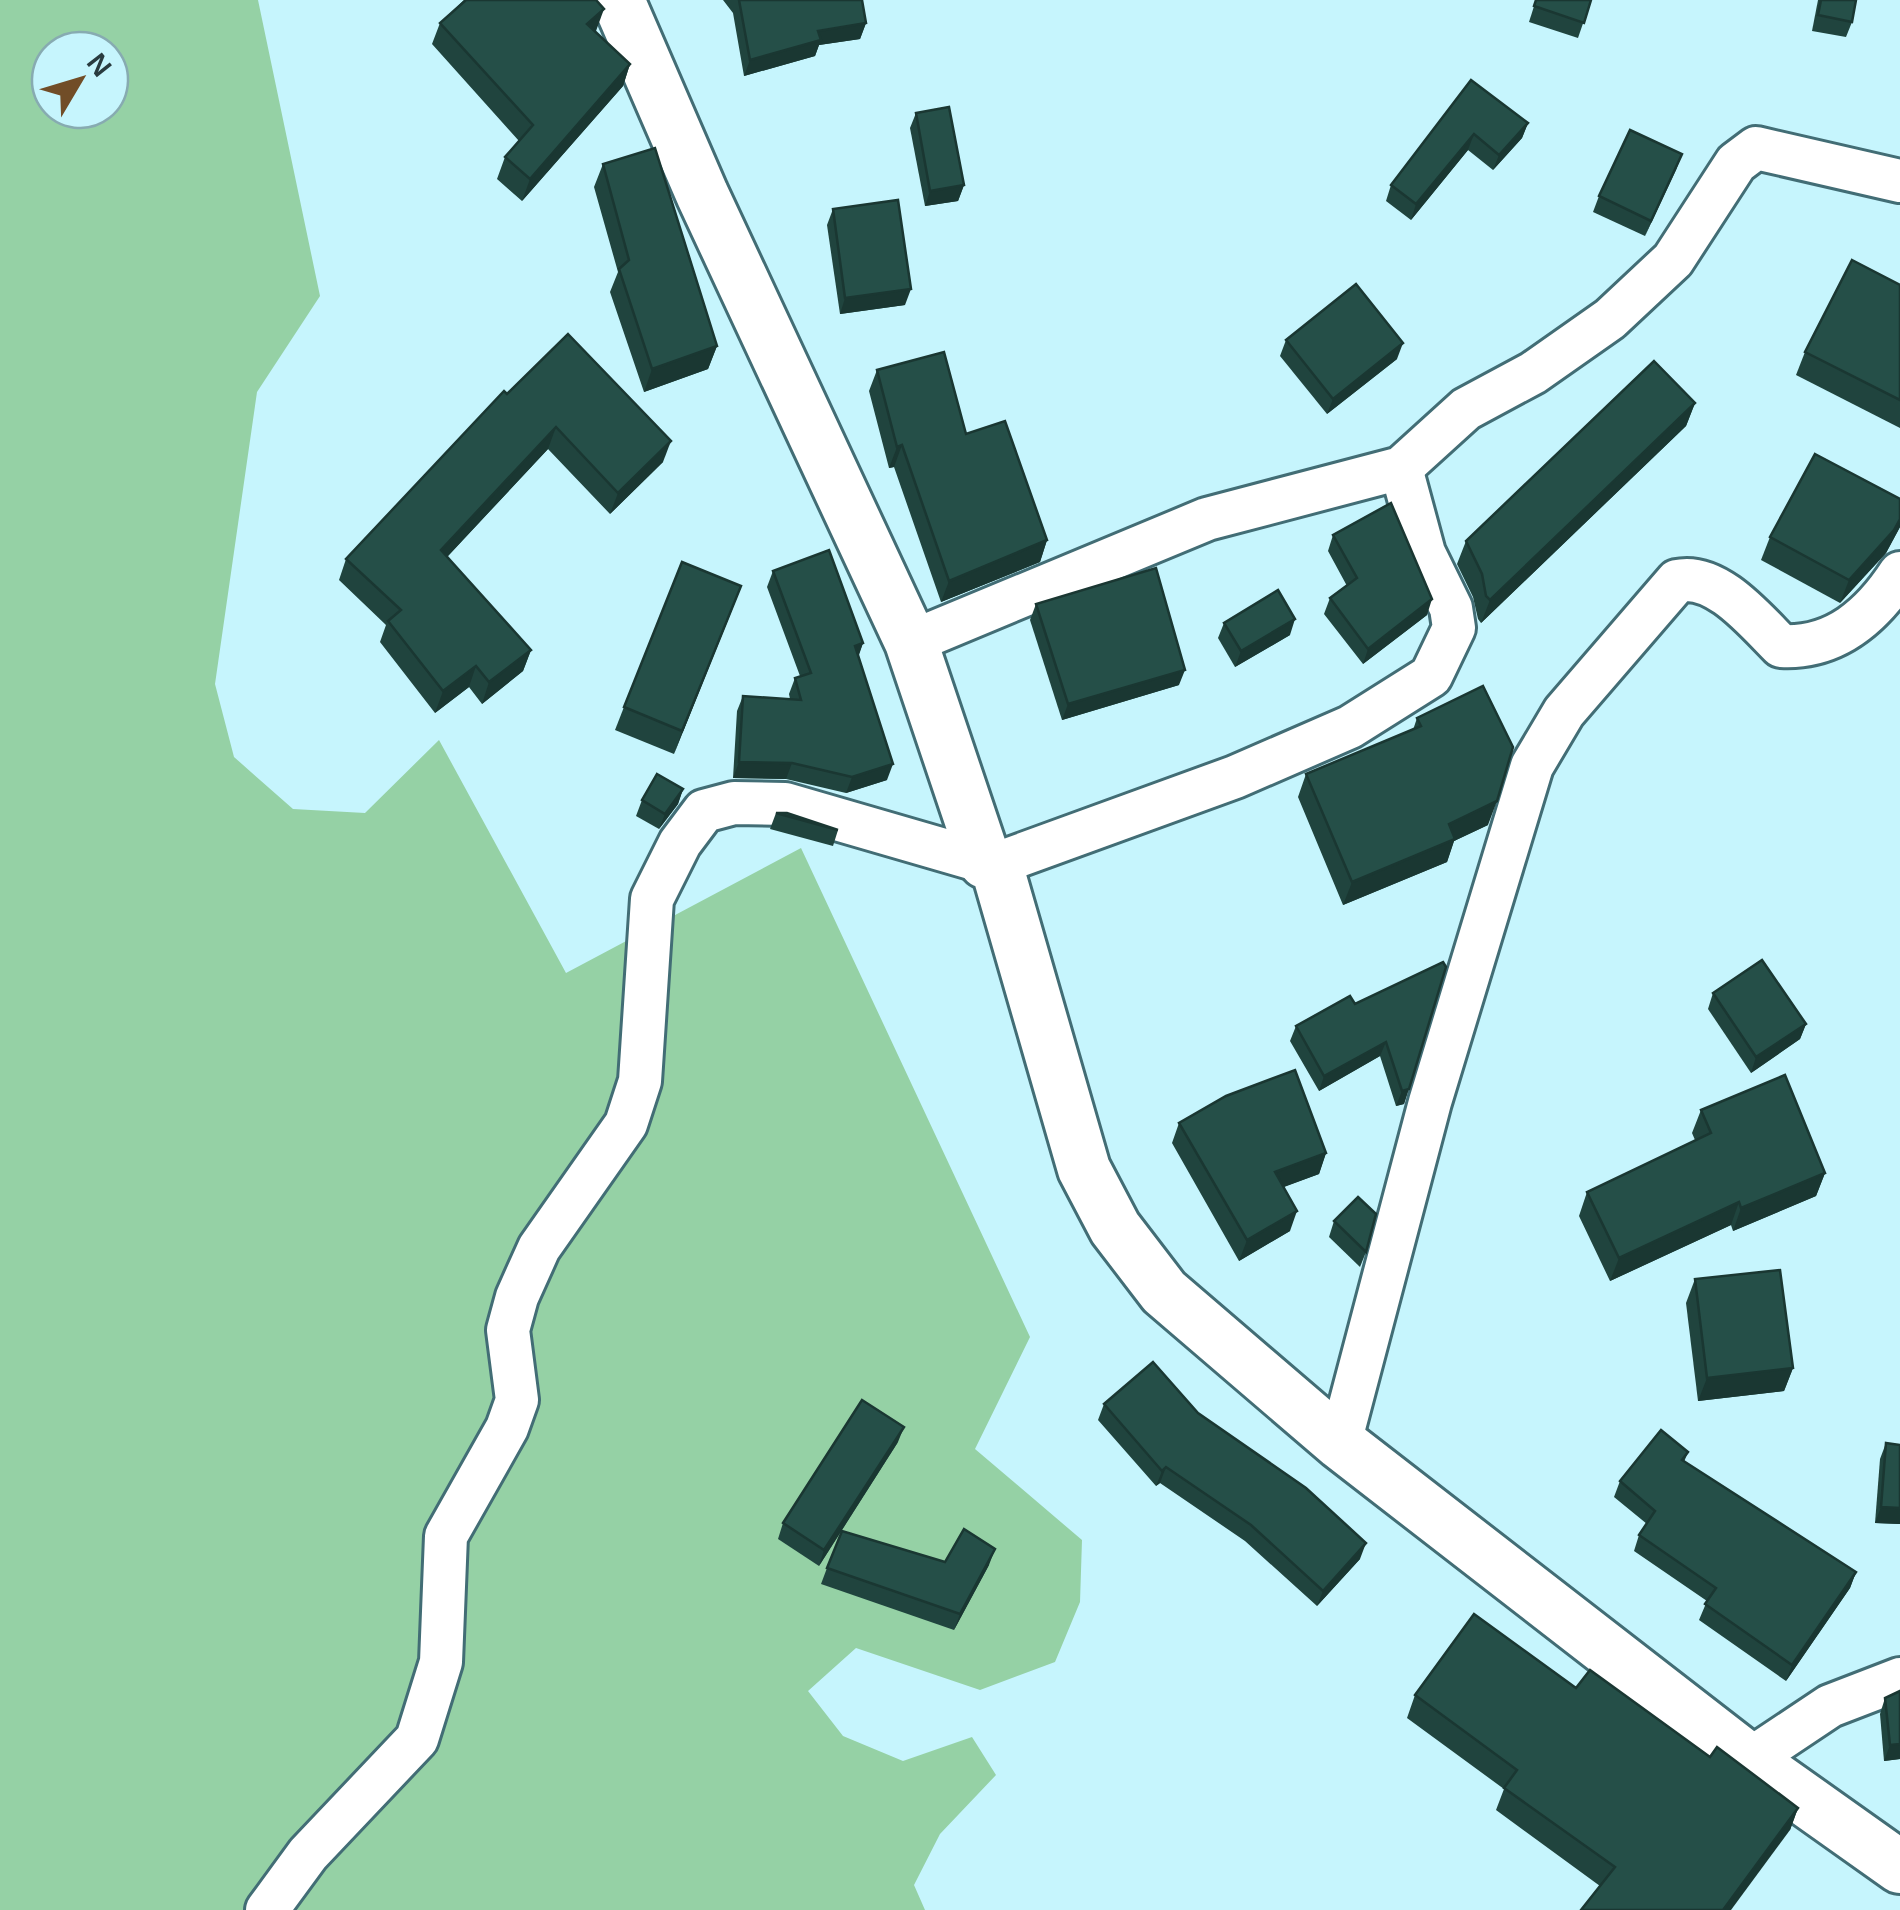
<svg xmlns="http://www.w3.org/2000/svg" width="1900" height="1910" viewBox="0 0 1900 1910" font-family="Arial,sans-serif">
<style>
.green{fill:#95d1a5;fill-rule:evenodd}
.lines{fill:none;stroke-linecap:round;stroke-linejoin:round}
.minor-casing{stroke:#426d75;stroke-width:48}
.tertiary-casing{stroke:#426d75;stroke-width:58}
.minor{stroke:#fff;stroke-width:42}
.tertiary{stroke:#fff;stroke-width:52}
.wall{fill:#20443e}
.shaded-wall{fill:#1a3732}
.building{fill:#254f48;stroke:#1a3732;stroke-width:2.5}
</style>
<rect width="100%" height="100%" fill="#c6f5fd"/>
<path class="green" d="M0,0H258L320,296L257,392L215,684L234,757L293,809L365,813L439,740L566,973L801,848L1030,1337L975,1449L1082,1540L1080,1602L1055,1662L980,1690L856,1648L808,1691L843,1736L903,1761L972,1737L996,1775L940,1834L914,1885L925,1910H0ZM50,50H110V110H50Z"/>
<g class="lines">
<g class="minor-casing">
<g id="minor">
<polyline points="911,642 1207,519 1401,468 1466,409 1533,373 1610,319 1673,260 1736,163 1756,148 1900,181"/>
<polyline points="996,864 1235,777 1350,727 1431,676 1454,628 1451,608 1424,553 1401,468"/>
<path d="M1340,1443L1430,1102L1532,766L1564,712L1677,581C1716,572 1755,620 1781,646C1835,649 1872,616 1900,573"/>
<polyline points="1749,1760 1830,1706 1900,1679"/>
<polyline points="267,1910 308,1854 417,1739 441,1662 446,1536 507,1428 517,1400 508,1330 517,1297 539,1248 626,1124 640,1081 652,899 680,843 704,811 734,803 785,804 985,862"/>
</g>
</g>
<g class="tertiary-casing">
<polyline id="tertiary" points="618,0 702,194 911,642 985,862 996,864 1084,1169 1115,1228 1164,1292 1340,1443 1749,1760 1900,1867"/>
</g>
<use href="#minor" class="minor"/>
<use href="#tertiary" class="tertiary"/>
</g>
<g class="wall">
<polygon points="464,0 596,0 595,32 630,64 623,86 522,201 497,179 505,157 519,141 432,44 440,23"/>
<polygon points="723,0 862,0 866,23 860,39 819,45 815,56 744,76 733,13"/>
<polygon points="1536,0 1591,0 1578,38 1529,22"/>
<polygon points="1818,0 1856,0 1852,22 1846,37 1812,31"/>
<polygon points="1471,80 1528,123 1522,138 1493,170 1468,150 1411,220 1386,201 1391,185"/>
<polygon points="916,113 964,185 958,201 925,206 910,128"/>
<polygon points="1682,154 1645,236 1593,212 1599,196"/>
<polygon points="603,164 717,346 708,369 644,392 610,292 618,272 594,187"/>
<polygon points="833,209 905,305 840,314 827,225"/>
<polygon points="1900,285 1900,428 1796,375 1805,352"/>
<polygon points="1286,340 1397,359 1327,414 1280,356"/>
<polygon points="877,370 966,434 1047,540 1040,562 941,602 894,467 889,468 869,391"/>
<polygon points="507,394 663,462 610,514 548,449 447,557 531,650 523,671 482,704 469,687 435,713 380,642 386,625 339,580 346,559"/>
<polygon points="1695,403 1686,426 1481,623 1478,619 1473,597 1457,564 1466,541"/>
<polygon points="1900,499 1900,527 1886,553 1840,603 1761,560 1770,537"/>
<polygon points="1333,535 1427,615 1363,664 1324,614 1330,598 1347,586 1328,551"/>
<polygon points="773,571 863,643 858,656 887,780 846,793 786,779 733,778 737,711 743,696 790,699 789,694 795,678 800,676 767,587"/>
<polygon points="741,586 674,754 615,730 624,707"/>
<polygon points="1036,604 1179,685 1062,720 1030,620"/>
<polygon points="1224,623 1290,635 1235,667 1218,638"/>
<polygon points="1417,718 1488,825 1454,841 1447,862 1343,905 1298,797 1306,774 1413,730"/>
<polygon points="683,789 678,804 659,829 636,816 642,800"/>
<polygon points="776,813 838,830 833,846 770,829"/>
<polygon points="1443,962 1404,1104 1396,1106 1380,1056 1319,1091 1290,1041 1296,1026 1355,1004"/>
<polygon points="1713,993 1806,1024 1800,1039 1751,1073 1708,1009"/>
<polygon points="1701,1110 1825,1173 1816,1196 1733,1231 1731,1225 1610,1281 1579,1216 1587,1192 1695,1140 1692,1133"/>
<polygon points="1179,1123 1326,1153 1319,1174 1283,1187 1290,1231 1239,1261 1172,1143"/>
<polygon points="1334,1221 1366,1252 1360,1267 1329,1237"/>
<polygon points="1695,1279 1793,1368 1784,1391 1698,1401 1686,1303"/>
<polygon points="1104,1404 1198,1413 1360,1559 1317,1606 1245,1541 1160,1483 1156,1486 1098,1420"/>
<polygon points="898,1442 819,1566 778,1539 783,1523"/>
<polygon points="1886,1443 1900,1524 1875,1523 1880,1459"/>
<polygon points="1688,1452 1684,1462 1856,1572 1850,1588 1786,1681 1699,1620 1707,1601 1634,1551 1639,1535 1647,1524 1614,1497 1620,1481"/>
<polygon points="945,1562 989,1565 954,1630 821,1584 827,1568"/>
<polygon points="1576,1688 1710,1757 1798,1808 1790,1830 1600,1886 1496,1810 1504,1789 1407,1718 1415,1695"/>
<polygon points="1900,1691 1900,1759 1884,1761 1880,1714 1885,1698"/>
</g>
<g class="shaded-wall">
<polygon points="604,9 596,31 579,46 587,24"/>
<polygon points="866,23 860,39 819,45 815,56 744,76 750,60 818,31"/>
<polygon points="630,64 623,86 522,201 530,179"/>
<polygon points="1528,123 1522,138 1493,170 1499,155"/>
<polygon points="1474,134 1468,150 1411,220 1416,204"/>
<polygon points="1682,154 1676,170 1645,236 1651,221"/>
<polygon points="964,185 958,201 925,206 930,191"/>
<polygon points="911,289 905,305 840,314 845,298"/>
<polygon points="1403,343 1397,359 1327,414 1333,399"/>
<polygon points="717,346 708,369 644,392 652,369"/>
<polygon points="1695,403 1686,426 1481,623 1490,600"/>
<polygon points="556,427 548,449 434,571 441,550"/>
<polygon points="671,441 663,462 610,514 618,493"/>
<polygon points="902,445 894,467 889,468 897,447"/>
<polygon points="1900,519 1900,527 1886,553 1840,603 1849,580"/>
<polygon points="1047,540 1040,562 941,602 949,581"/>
<polygon points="741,586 732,610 674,754 682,731"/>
<polygon points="1432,599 1427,615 1363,664 1368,649"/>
<polygon points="1295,619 1290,635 1235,667 1241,651"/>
<polygon points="863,643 858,658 855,646"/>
<polygon points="531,650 523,671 482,704 489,682"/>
<polygon points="476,666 469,687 435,713 443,691"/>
<polygon points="1185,670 1179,685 1062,720 1068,704"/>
<polygon points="739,762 792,763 786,779 733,778"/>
<polygon points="893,764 887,780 846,793 852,777"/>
<polygon points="683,789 678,804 659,829 665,814"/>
<polygon points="1497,801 1488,825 1454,841 1447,862 1343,905 1352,882 1449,824"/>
<polygon points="1806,1024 1800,1039 1751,1073 1756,1057"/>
<polygon points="1386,1042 1380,1056 1319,1091 1324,1076"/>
<polygon points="1409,1089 1404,1104 1396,1106 1402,1091"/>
<polygon points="1326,1153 1319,1174 1268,1193 1275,1172"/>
<polygon points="1825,1173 1816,1196 1733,1231 1741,1208"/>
<polygon points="1739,1202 1731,1225 1610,1281 1619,1258"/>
<polygon points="1297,1211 1290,1231 1239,1261 1247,1240"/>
<polygon points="1793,1368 1784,1391 1698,1401 1707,1378"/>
<polygon points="904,1427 898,1442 819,1566 824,1550"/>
<polygon points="1166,1467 1160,1483 1156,1486 1162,1471"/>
<polygon points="1881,1507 1900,1508 1900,1524 1875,1523"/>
<polygon points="1366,1543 1360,1559 1317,1606 1323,1591"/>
<polygon points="995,1549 989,1565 954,1630 960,1614"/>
<polygon points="1856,1572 1850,1588 1786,1681 1792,1665"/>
<polygon points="1900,1744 1900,1759 1884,1761 1890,1745"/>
<polygon points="1798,1808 1790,1830 1731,1910 1723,1910"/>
</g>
<g class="building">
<polygon points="466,0 596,0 604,9 587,24 630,64 530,179 505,157 533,125 440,23"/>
<polygon points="739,0 862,0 866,23 818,31 821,40 750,60"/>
<polygon points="1536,0 1591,0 1584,23 1534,6"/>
<polygon points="1821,0 1856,0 1852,22 1818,15"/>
<polygon points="1471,80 1528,123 1499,155 1474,134 1416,204 1391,185"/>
<polygon points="949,107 964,185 930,191 916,113"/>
<polygon points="1630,130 1682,154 1651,221 1599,196"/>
<polygon points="655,148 717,346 652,369 619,269 629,260 603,164"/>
<polygon points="898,200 911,289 845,298 833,209"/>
<polygon points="1852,260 1900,285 1900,400 1805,352"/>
<polygon points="1356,284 1403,343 1333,399 1286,340"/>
<polygon points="568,334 671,441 618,493 556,427 441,550 531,650 489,682 476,666 443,691 388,621 401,610 346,559 504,391 507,394"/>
<polygon points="944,352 966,434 1005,421 1047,540 949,581 902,445 897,447 877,370"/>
<polygon points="1654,361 1695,403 1490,600 1486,596 1482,574 1466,541"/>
<polygon points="1815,454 1900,499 1900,519 1894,530 1849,580 1770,537"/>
<polygon points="1391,503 1432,599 1368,649 1330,598 1357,578 1333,535"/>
<polygon points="829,550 863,643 855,646 893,764 852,777 792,763 739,762 743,696 801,700 795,678 811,673 773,571"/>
<polygon points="682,562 741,586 682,731 624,707"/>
<polygon points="1156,568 1185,670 1068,704 1036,604"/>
<polygon points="1278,590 1295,619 1241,651 1224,623"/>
<polygon points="1483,686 1513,747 1497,801 1449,824 1455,839 1352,882 1306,774 1421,726 1417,718"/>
<polygon points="657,774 683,789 665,814 642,800"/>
<polygon points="776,813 787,813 838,830"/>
<polygon points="1762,960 1806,1024 1756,1057 1713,993"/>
<polygon points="1443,962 1446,967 1409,1089 1402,1091 1386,1042 1324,1076 1296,1026 1350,996 1355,1004"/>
<polygon points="1295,1070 1326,1153 1275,1172 1297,1211 1247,1240 1179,1123 1226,1096"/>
<polygon points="1785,1075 1825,1173 1741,1208 1739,1202 1619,1258 1587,1192 1711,1133 1701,1110"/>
<polygon points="1358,1197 1376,1214 1366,1252 1334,1221"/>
<polygon points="1780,1270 1793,1368 1707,1378 1695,1279"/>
<polygon points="1153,1362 1198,1413 1306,1488 1366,1543 1323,1591 1251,1525 1166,1467 1162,1471 1104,1404"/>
<polygon points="862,1400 904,1427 824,1550 783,1523"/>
<polygon points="1661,1430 1688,1452 1682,1460 1856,1572 1792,1665 1705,1604 1716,1588 1639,1535 1655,1511 1620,1481"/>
<polygon points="1886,1443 1900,1445 1900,1508 1881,1507"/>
<polygon points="964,1529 995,1549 960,1614 827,1568 842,1531 945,1562"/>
<polygon points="1474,1614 1576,1688 1590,1670 1710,1757 1717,1747 1798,1808 1723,1910 1581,1910 1615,1867 1504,1788 1517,1770 1415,1695"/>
<polygon points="1900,1691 1900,1744 1890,1745 1885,1698"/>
</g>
<g transform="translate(80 80) rotate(52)"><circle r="48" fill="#c6f5fd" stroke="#87abb1" stroke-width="2.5"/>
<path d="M0-8L18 38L0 25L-18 38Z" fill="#714d27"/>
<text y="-15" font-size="28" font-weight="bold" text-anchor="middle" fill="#293b3f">N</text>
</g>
</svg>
